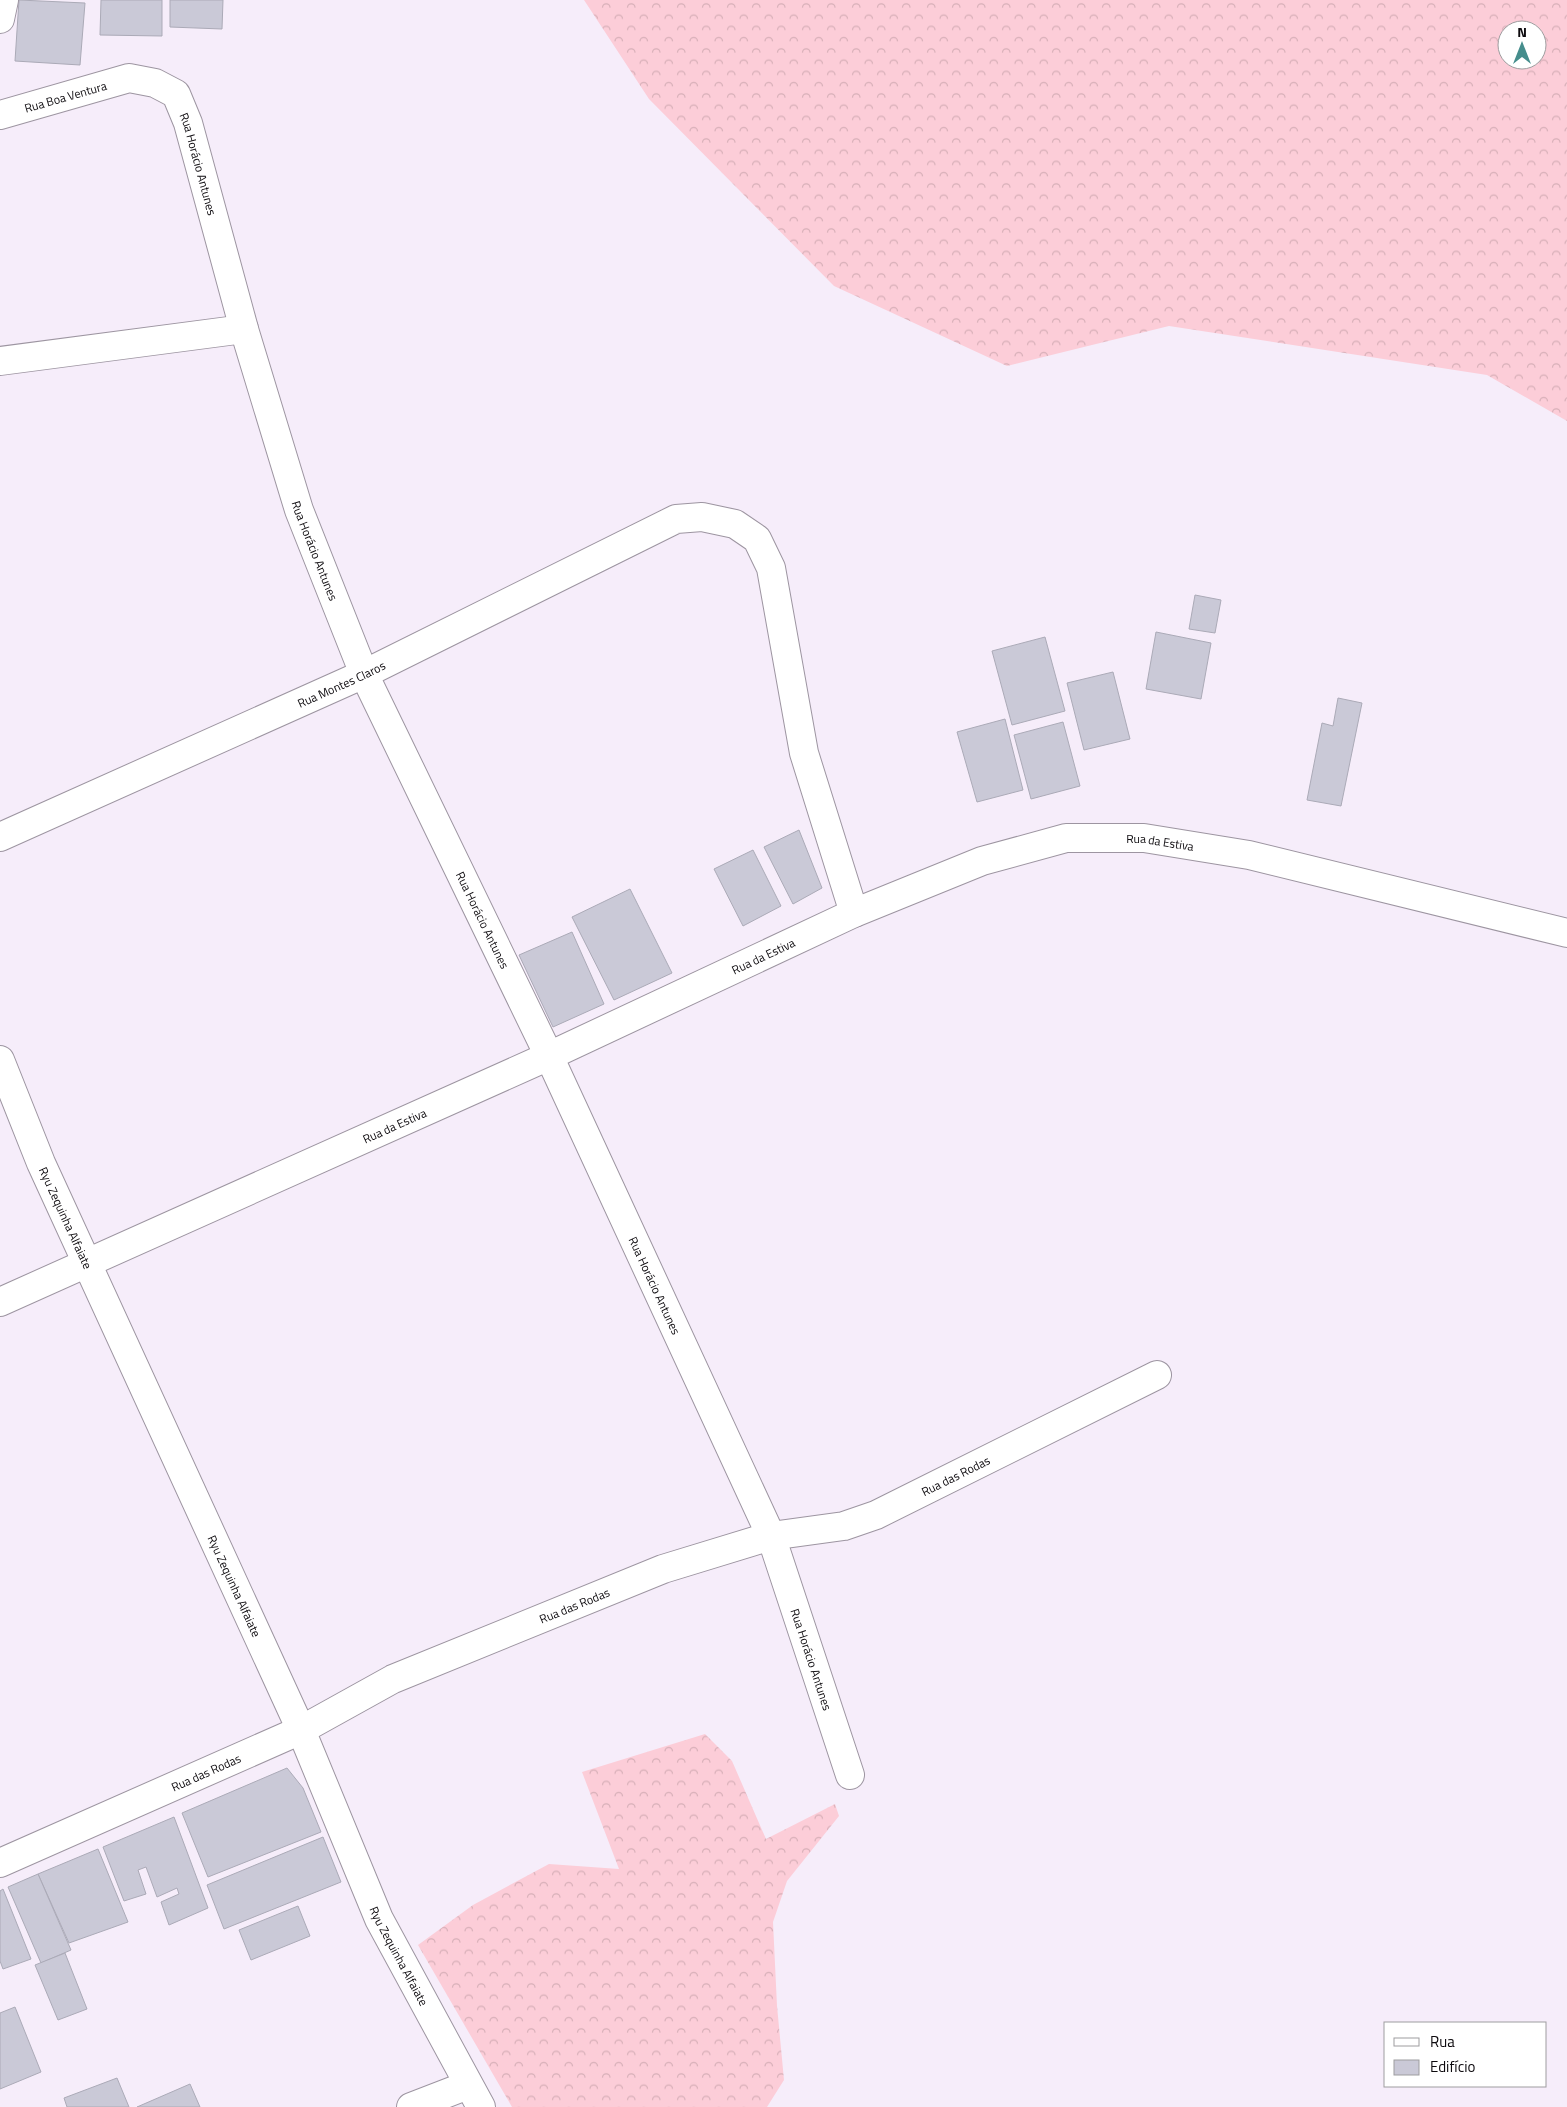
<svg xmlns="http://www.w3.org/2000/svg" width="1567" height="2107" viewBox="0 0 1567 2107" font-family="'Titillium Web',sans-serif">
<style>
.forest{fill:url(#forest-crowns);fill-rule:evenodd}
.building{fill:#cac9d7;stroke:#abaab7}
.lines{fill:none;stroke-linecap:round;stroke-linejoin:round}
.minor-casing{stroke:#9d95a1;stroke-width:30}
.minor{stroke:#fff;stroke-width:28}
.labels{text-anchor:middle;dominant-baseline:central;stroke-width:4;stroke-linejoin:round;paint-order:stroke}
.street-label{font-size:12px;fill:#0d0a0e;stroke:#fff}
</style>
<defs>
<pattern id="forest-crowns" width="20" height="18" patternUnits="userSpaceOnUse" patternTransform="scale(1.25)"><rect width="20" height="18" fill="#fccdd8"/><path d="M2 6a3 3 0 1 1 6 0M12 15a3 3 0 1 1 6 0" fill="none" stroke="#d7afb8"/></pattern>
</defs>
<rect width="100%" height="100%" fill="#f6edfa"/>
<g class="forest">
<path d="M584,0H1567V421L1487,375L1169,326L1007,366L834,286L649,99ZM1507,30H1537V60H1507Z"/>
<polygon points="705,1734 732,1761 766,1839 835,1804 839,1816 787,1881 773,1922 777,2006 784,2080 767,2107 512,2107 418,1945 473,1905 549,1864 619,1869 582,1772"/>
</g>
<g class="building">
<polygon points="19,0 85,3 80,65 15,61"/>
<polygon points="101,0 162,0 162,36 100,35"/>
<polygon points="170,0 223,0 222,29 170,27"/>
<polygon points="1195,595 1221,600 1215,633 1189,629"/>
<polygon points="1156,632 1211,643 1201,699 1146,689"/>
<polygon points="1045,637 1065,711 1012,725 992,651"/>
<polygon points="1113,672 1130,739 1084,750 1067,683"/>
<polygon points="1338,698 1362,703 1341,806 1307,800 1322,723 1333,726"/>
<polygon points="1005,719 1023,790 977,802 957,732"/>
<polygon points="1063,722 1080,786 1031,799 1014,735"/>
<polygon points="799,830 822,888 793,904 764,847"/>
<polygon points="753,850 781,906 743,926 714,869"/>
<polygon points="630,889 672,973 614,1000 572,917"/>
<polygon points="572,932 604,1004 553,1027 519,955"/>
<polygon points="287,1768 303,1788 321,1832 208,1877 182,1813"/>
<polygon points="174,1817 208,1908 169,1925 161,1902 179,1894 177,1888 157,1897 146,1867 138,1870 146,1894 124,1901 103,1847"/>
<polygon points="323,1837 341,1882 224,1929 207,1885"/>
<polygon points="98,1849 128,1922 69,1943 38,1874"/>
<polygon points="38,1874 71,1950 41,1963 8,1887"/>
<polygon points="3,1889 31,1959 3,1969 0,1961 0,1891"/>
<polygon points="298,1906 310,1936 251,1960 239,1930"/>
<polygon points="65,1953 87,2009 58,2020 35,1965"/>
<polygon points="15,2007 41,2072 0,2089 0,2013"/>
<polygon points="117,2078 129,2107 67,2107 64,2098"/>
<polygon points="190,2084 200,2107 137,2107"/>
</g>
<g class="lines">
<g class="minor-casing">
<g id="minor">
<polyline points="0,19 4,0"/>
<path id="s1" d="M0,115L129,78L155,83L176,94L188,123L244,329L299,510L364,674L549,1056L771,1536L850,1775"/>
<polyline points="0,361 244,329"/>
<path id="s2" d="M0,837L364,674L676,519L702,517L735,524L757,539L771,568L804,753L854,913"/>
<path id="s3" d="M0,1060L41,1163L301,1730L379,1919L481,2107"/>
<path id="s4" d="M0,1302L549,1056L854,913L982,861L1066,838H1144L1249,855L1567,933"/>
<path id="s5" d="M0,1863L301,1730L393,1679L663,1569L771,1536L844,1526L876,1515L1157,1375"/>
<polyline points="411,2107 468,2085"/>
</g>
</g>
<use href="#minor" class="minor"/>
</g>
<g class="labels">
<g class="street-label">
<text stroke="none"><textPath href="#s1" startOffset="68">Rua Boa Ventura</textPath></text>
<text stroke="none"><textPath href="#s1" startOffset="258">Rua Horácio Antunes</textPath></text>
<text stroke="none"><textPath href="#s1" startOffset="662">Rua Horácio Antunes</textPath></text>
<text stroke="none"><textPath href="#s2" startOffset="374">Rua Montes Claros</textPath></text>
<text stroke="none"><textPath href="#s4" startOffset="1258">Rua da Estiva</textPath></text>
<text stroke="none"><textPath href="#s1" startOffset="1068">Rua Horácio Antunes</textPath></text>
<text stroke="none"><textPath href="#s4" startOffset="838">Rua da Estiva</textPath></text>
<text stroke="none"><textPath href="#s4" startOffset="432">Rua da Estiva</textPath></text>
<text stroke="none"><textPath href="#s3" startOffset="171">Ryu Zequinha Alfaiate</textPath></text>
<text stroke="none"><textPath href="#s1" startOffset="1472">Rua Horácio Antunes</textPath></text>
<text stroke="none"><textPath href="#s5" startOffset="1035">Rua das Rodas</textPath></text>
<text stroke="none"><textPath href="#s3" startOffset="576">Ryu Zequinha Alfaiate</textPath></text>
<text stroke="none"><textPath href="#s5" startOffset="630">Rua das Rodas</textPath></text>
<text stroke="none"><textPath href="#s1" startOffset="1878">Rua Horácio Antunes</textPath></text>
<text stroke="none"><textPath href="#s5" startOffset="225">Rua das Rodas</textPath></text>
<text stroke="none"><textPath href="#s3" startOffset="981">Ryu Zequinha Alfaiate</textPath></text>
</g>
</g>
<rect x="1384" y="2022" width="162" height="65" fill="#ffffff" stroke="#9e9d9f"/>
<rect x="1394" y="2038" width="25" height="8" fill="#ffffff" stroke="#9e9d9f"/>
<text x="1430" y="2047" font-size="15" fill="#0d0a0e">Rua</text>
<rect x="1394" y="2060" width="25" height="15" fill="#cac9d7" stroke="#9e9d9f"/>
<text x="1430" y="2072" font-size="15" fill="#0d0a0e">Edifício</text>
<g transform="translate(1522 45)"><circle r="24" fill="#ffffff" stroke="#9e9d9f"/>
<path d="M0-4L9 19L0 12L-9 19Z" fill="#458d8c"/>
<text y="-8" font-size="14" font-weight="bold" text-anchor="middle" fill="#0d0a0e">N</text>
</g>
</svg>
